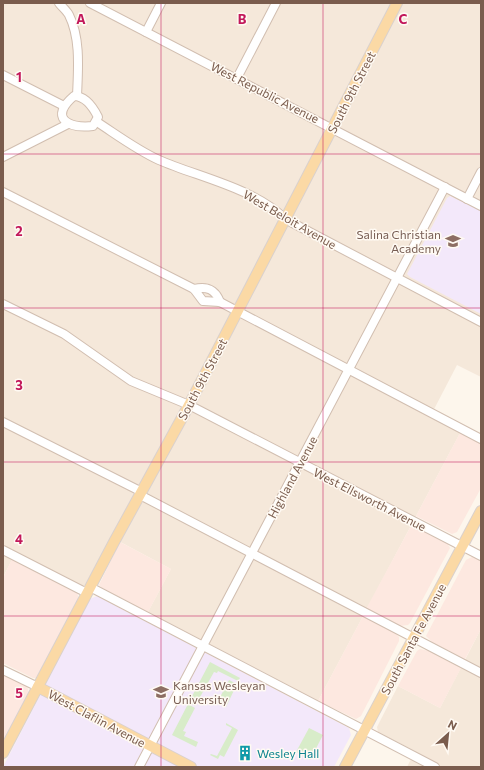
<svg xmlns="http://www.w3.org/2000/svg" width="484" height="770" viewBox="0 0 484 770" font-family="Commissioner,sans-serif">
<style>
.residential{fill:#f5e8da}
.commercial{fill:#fde8e0}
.education{fill:#f3e8fa}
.green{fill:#d8ecc9}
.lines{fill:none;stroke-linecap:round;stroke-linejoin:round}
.minor-casing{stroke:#d1beb0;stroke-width:10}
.major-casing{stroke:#dad1cd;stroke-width:12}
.minor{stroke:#fff;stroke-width:8}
.major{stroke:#fbd9a5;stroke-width:10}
.grid{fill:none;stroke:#c2185b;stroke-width:1;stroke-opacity:0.55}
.labels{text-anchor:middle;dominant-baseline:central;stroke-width:3;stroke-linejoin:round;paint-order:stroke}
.street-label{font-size:12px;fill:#7a5c4d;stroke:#fffaf3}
.education-label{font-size:12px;fill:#785e54;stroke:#fffaf3;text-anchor:end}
.culture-label{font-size:12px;fill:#0d838f;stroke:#fffaf3;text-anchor:start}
.grid-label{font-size:13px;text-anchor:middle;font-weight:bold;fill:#c2185b;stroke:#fffaf3;stroke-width:3;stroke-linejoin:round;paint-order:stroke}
</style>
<rect width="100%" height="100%" fill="#fdf6ec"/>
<g class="residential">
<polygon points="3,3 481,3 481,377 457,365 430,417 460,433 318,701 148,612 171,569 111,537 85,585 82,586 16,552 3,577"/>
<polygon points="481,629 481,767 407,767 415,751 378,732 377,727 398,686 440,708"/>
</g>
<g class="commercial">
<polygon points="460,433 481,442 481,488 457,532 452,534 416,516"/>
<polygon points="412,524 447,543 450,548 410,623 408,625 400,626 366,609"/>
<polygon points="120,542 171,569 148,612 102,588 99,585"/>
<polygon points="472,557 481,560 481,629 465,659 432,642 426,636 466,560"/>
<polygon points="12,559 76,591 78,595 78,599 36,678 33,678 3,663 3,578"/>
<polygon points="363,616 395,633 399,637 399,641 361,716 356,719 318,701"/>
<polygon points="420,649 429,651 461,668 440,708 398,686 417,651"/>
<polygon points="3,674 27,686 29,693 3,743"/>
</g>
<g class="education">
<polygon points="450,196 481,211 481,314 410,277 407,274 447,198"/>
<polygon points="97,596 349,728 351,735 334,767 3,767 90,599"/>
</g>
<g class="green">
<polygon points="210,662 240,678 238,681 218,671 217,673 214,672 195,706 189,702"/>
<polygon points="229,680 237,684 226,707 217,703"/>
<polygon points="188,704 195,708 183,731 186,732 184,736 198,742 196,747 172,735"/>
<polygon points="226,723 238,730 224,757 220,755 218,759 210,755 211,754 217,756 232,728 226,725"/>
<polygon points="309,728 323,735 310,760 296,752"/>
</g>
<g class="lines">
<g class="minor-casing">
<g id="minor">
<path d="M59,3C62,7 67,11 69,15C81,39 78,70 77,96"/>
<polyline points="90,3 481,206"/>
<polyline points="146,32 161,3"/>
<polyline points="3,75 64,106"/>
<polyline points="237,78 276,3"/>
<path d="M74,96C86,96 93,107 98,117L93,126C67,129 49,117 74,96Z"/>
<path d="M97,122C117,135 137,150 159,160C198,177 254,188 285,219L481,322"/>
<polyline points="3,157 68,124"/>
<polyline points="3,192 194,289 203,301 220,302 481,439"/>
<polyline points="467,199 481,172"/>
<path d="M194,289C207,286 215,289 220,302"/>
<polyline points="3,304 64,334 131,381 189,405 481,556"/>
<polyline points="3,422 142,492"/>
<polyline points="140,495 481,673"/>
<polyline points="3,550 87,593"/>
<polyline points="90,587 435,767"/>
<polyline points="3,670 38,687"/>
<polyline points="139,767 445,187"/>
</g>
</g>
<g class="major-casing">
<g id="major">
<polyline points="38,687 191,767"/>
<polyline points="3,753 114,542 189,405 397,3"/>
<polyline points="345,767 481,511"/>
</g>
</g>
<use href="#minor" class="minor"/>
<use href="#major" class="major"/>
</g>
<path class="grid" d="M161,3V767M323,3V767M3,154H481M3,308H481M3,462H481M3,616H481"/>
<defs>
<g id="school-bare" transform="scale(1.2)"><path d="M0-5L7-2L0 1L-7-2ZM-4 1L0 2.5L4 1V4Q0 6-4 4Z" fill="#8d6e63" stroke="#fffaf3" stroke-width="2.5" paint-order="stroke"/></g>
<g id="university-bare" transform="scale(1.2)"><path d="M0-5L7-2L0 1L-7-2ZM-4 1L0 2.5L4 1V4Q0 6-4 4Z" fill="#8d6e63" stroke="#fffaf3" stroke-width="2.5" paint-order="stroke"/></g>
<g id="building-bare" transform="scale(1.2)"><path d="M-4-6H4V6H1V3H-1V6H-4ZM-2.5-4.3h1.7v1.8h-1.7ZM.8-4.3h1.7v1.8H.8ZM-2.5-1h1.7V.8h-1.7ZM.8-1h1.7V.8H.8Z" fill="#0f9aa8" stroke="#fffaf3" stroke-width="2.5" paint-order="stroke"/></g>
</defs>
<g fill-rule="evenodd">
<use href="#school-bare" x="453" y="241"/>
<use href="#university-bare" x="161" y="692"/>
<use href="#building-bare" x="245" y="753"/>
</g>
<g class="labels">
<g class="street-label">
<text transform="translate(265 92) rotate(27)">West Republic Avenue</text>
<text transform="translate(351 92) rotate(-63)">South 9th Street</text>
<text transform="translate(290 219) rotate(30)">West Beloit Avenue</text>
<text transform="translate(202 379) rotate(-62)">South 9th Street</text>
<text transform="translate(292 477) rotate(-62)">Highland Avenue</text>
<text transform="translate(370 499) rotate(27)">West Ellsworth Avenue</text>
<text transform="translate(413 639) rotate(-62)">South Santa Fe Avenue</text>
<text transform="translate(97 718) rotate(28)">West Claflin Avenue</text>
</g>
<g class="education-label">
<text x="441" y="234">Salina Christian<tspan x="441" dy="14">Academy</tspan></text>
<text x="173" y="685" text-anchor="start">Kansas Wesleyan<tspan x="173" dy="14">University</tspan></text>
</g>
<g class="culture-label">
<text x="257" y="753">Wesley Hall</text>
</g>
</g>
<g class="grid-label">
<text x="81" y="24">A</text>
<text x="242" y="24">B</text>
<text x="403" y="24">C</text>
<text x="19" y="82">1</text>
<text x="19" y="236">2</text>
<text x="19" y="390">3</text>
<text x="19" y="544">4</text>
<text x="19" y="698">5</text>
</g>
<rect width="484" height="770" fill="none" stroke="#7a5c4d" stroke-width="8"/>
<g transform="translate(448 734) rotate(27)" stroke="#fffaf3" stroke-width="3" paint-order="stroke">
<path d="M0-3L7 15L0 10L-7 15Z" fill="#7a5c4d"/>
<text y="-6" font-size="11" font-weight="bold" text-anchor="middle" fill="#7a5c4d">N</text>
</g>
</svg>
